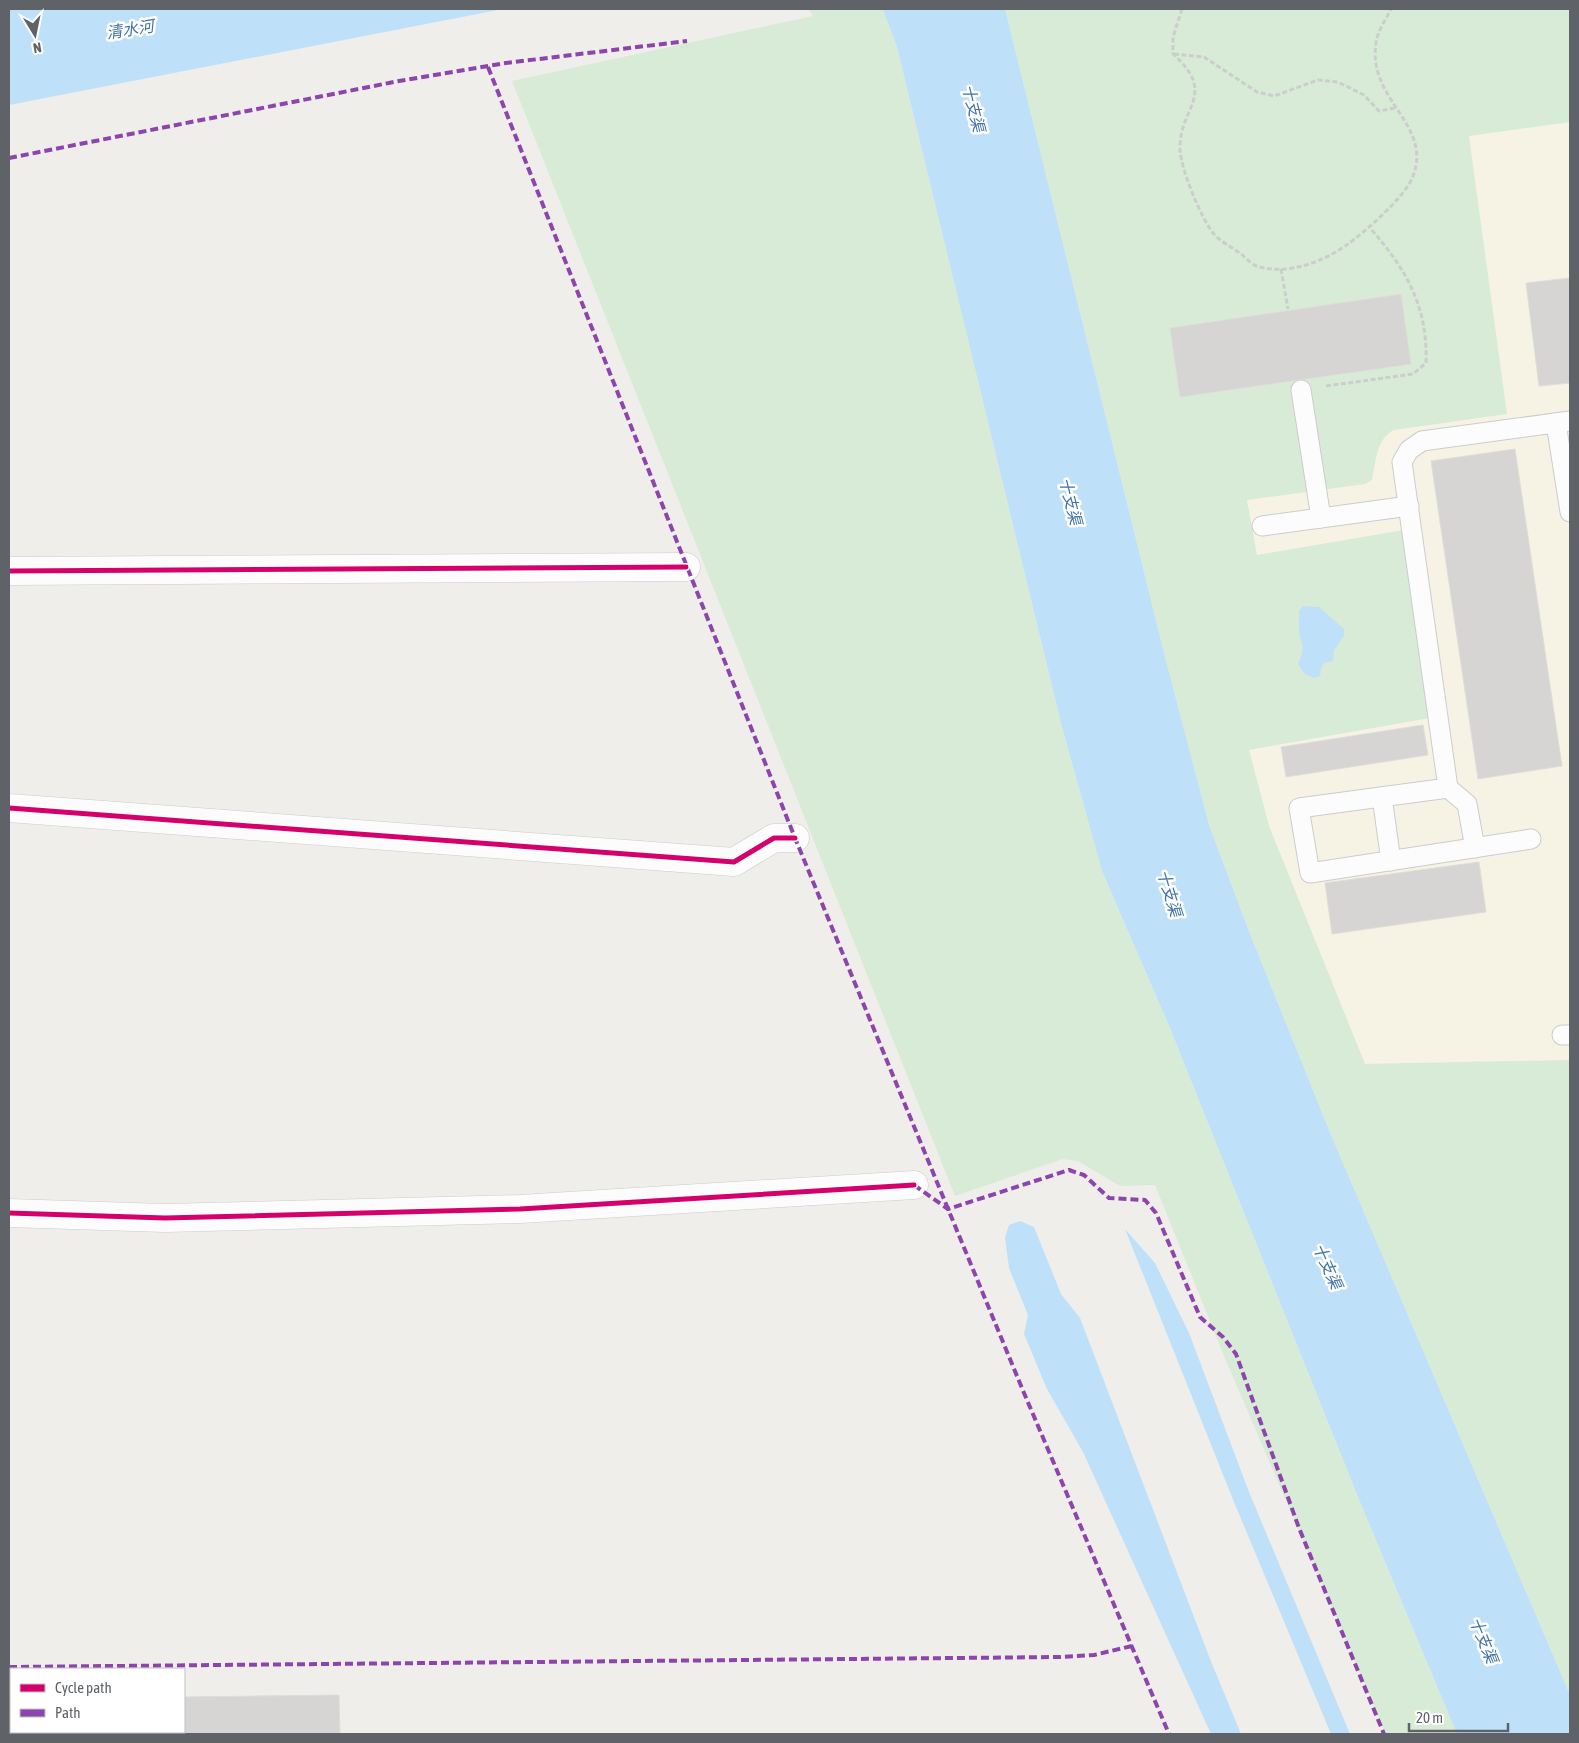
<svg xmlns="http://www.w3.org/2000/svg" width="1579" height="1743" viewBox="0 0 1579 1743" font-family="'Asap Condensed','Noto Sans SC',sans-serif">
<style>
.commercial{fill:#f7f3e4}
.green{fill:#d8ebd6}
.water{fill:#bfe0f9}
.building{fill:#d6d5d3;stroke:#deddd9}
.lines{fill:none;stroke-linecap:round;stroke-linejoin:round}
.lane-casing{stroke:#cbcccc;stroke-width:21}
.street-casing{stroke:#cbcccc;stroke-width:29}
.path{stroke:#cacfcc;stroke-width:3;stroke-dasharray:5 2.5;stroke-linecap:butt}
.lane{stroke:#fdfcfc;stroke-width:19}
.street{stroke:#fdfcfc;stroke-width:28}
.quiet{stroke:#8e44ad;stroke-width:4;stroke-dasharray:8 4;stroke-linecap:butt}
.cycleway-casing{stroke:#fff;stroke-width:8}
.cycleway{stroke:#d6006c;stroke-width:5}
.labels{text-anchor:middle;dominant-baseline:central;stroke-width:5;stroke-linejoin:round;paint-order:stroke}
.water-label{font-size:16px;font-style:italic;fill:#4174aa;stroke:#fff}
</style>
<rect width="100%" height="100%" fill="#efeeea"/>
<polygon class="commercial" points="1088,9 1570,9 1570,1060 1365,1064 1269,826 1204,581"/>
<g class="green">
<polygon points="808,9 884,10 897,47 1062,727 1102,871 1170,1028 1358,1497 1457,1734 1386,1734 1224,1356 1155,1185 1120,1186 1078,1161 1063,1159 955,1196 512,81 813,16"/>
<path d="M1005,9H1570V122L1469,136L1507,414L1394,430C1376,439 1376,462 1372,480L1365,484L1247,500L1257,555L1404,530L1430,718L1249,750L1269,826L1365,1064L1570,1060V1695L1331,1135L1250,934L1209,825L1164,653Z"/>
</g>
<g class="water">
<polygon points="9,9 503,9 9,105"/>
<polygon points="883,9 1005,9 1164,653 1209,825 1250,934 1331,1135 1570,1695 1570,1734 1457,1734 1358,1497 1170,1028 1102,871 1062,727 897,47"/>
<path d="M1303,606L1319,607L1344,629V636L1334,650L1333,661L1324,663L1321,668L1320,676L1314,678L1305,674L1298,664C1307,646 1300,645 1299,628C1298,621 1300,617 1299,611Z"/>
<polygon points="1020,1221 1034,1227 1061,1294 1080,1318 1210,1659 1241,1734 1211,1734 1083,1452 1047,1389 1024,1334 1028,1315 1009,1268 1005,1238 1009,1225"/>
<polygon points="1125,1229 1155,1263 1189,1333 1249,1492 1350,1734 1331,1734 1234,1502"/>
</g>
<g class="building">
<polygon points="1570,278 1570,383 1539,386 1526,283"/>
<polygon points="1401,294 1411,364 1180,397 1170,328"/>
<polygon points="1515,449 1562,766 1478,779 1431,461"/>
<polygon points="1423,725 1428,755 1286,777 1281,747"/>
<polygon points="1479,862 1486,912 1332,934 1325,883"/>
<polygon points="339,1695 340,1734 9,1734 9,1698 11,1698 11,1732 184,1732 184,1697"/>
</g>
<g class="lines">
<g class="lane-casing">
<g id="lane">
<polyline points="1301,390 1321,518"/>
<polyline points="1556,423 1570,512"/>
<polyline points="1262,526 1409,506"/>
<polyline points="1448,788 1467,804 1475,848"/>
<polyline points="1382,797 1391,861"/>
<polyline points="1531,839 1310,873 1299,808 1448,788 1402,462 1409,450 1422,441 1570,421"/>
<polyline points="1562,1035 1570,1035"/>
</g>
</g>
<g class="street-casing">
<g id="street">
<polyline points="9,571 686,567"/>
<polyline points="9,808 734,862 774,838 795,838"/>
<polyline points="9,1213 165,1218 520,1209 914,1185"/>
</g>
</g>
<g class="path">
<path d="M1182,9L1173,37V54C1219,95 1178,108 1180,150C1181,169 1201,219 1214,234C1221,242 1233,248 1241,254C1247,259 1253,266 1260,267C1290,275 1324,261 1348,244C1366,231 1406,196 1413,176C1433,124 1367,100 1376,43C1377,32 1386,19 1391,9"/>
<polyline points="1174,54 1204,57 1257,92 1274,96 1318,80 1338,82 1364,95 1379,111 1395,108"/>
<polyline points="1281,269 1288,309"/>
<path d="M1326,386L1413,374L1426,363C1428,306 1406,269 1370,228"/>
</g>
<use href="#lane" class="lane"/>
<use href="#street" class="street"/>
<g class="quiet">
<polyline points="488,67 795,838 1024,1393 1169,1734"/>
<polyline points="9,158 399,81 506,63 687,41"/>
<polyline points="914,1185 948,1209 1069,1170 1084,1175 1109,1198 1145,1200 1156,1213 1200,1317 1223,1337 1236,1354 1299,1528 1384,1734"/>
<polyline points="9,1667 1060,1657 1094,1655 1132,1646"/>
</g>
<g class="cycleway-casing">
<g id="cycleway">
<polyline points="9,571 686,567"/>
<polyline points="9,808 734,862 774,838 795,838"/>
<polyline points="9,1213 165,1218 520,1209 914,1185"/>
</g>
</g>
<use href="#cycleway" class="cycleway"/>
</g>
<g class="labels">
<g class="water-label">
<text transform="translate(130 29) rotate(-9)">清水河</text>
<text transform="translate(974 108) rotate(76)">十支渠</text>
<text transform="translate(1071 501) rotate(76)">十支渠</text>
<text transform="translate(1170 893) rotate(73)">十支渠</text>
<text transform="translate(1328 1266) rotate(66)">十支渠</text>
<text transform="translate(1484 1640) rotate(68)">十支渠</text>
</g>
</g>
<rect width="1579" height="1743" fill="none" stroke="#5f6368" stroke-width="20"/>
<rect x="10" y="1668" width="175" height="65" fill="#ffffff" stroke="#bfc1c3"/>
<rect x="20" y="1684" width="25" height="8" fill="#d6006c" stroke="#bfc1c3"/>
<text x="55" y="1693" font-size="15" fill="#5f6368">Cycle path</text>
<rect x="20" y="1709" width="25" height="8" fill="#8e44ad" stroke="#bfc1c3"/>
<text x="55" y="1718" font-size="15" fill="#5f6368">Path</text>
<g transform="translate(35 35) rotate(170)" stroke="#ffffff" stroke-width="4" paint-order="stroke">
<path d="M0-4L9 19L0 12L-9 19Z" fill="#5f6368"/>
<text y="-8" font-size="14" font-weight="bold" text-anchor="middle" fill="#5f6368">N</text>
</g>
<path d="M1409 1723v8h99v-8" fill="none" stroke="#5f6368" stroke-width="2.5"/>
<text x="1416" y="1723" font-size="15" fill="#5f6368" stroke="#ffffff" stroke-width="4" paint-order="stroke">20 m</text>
</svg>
